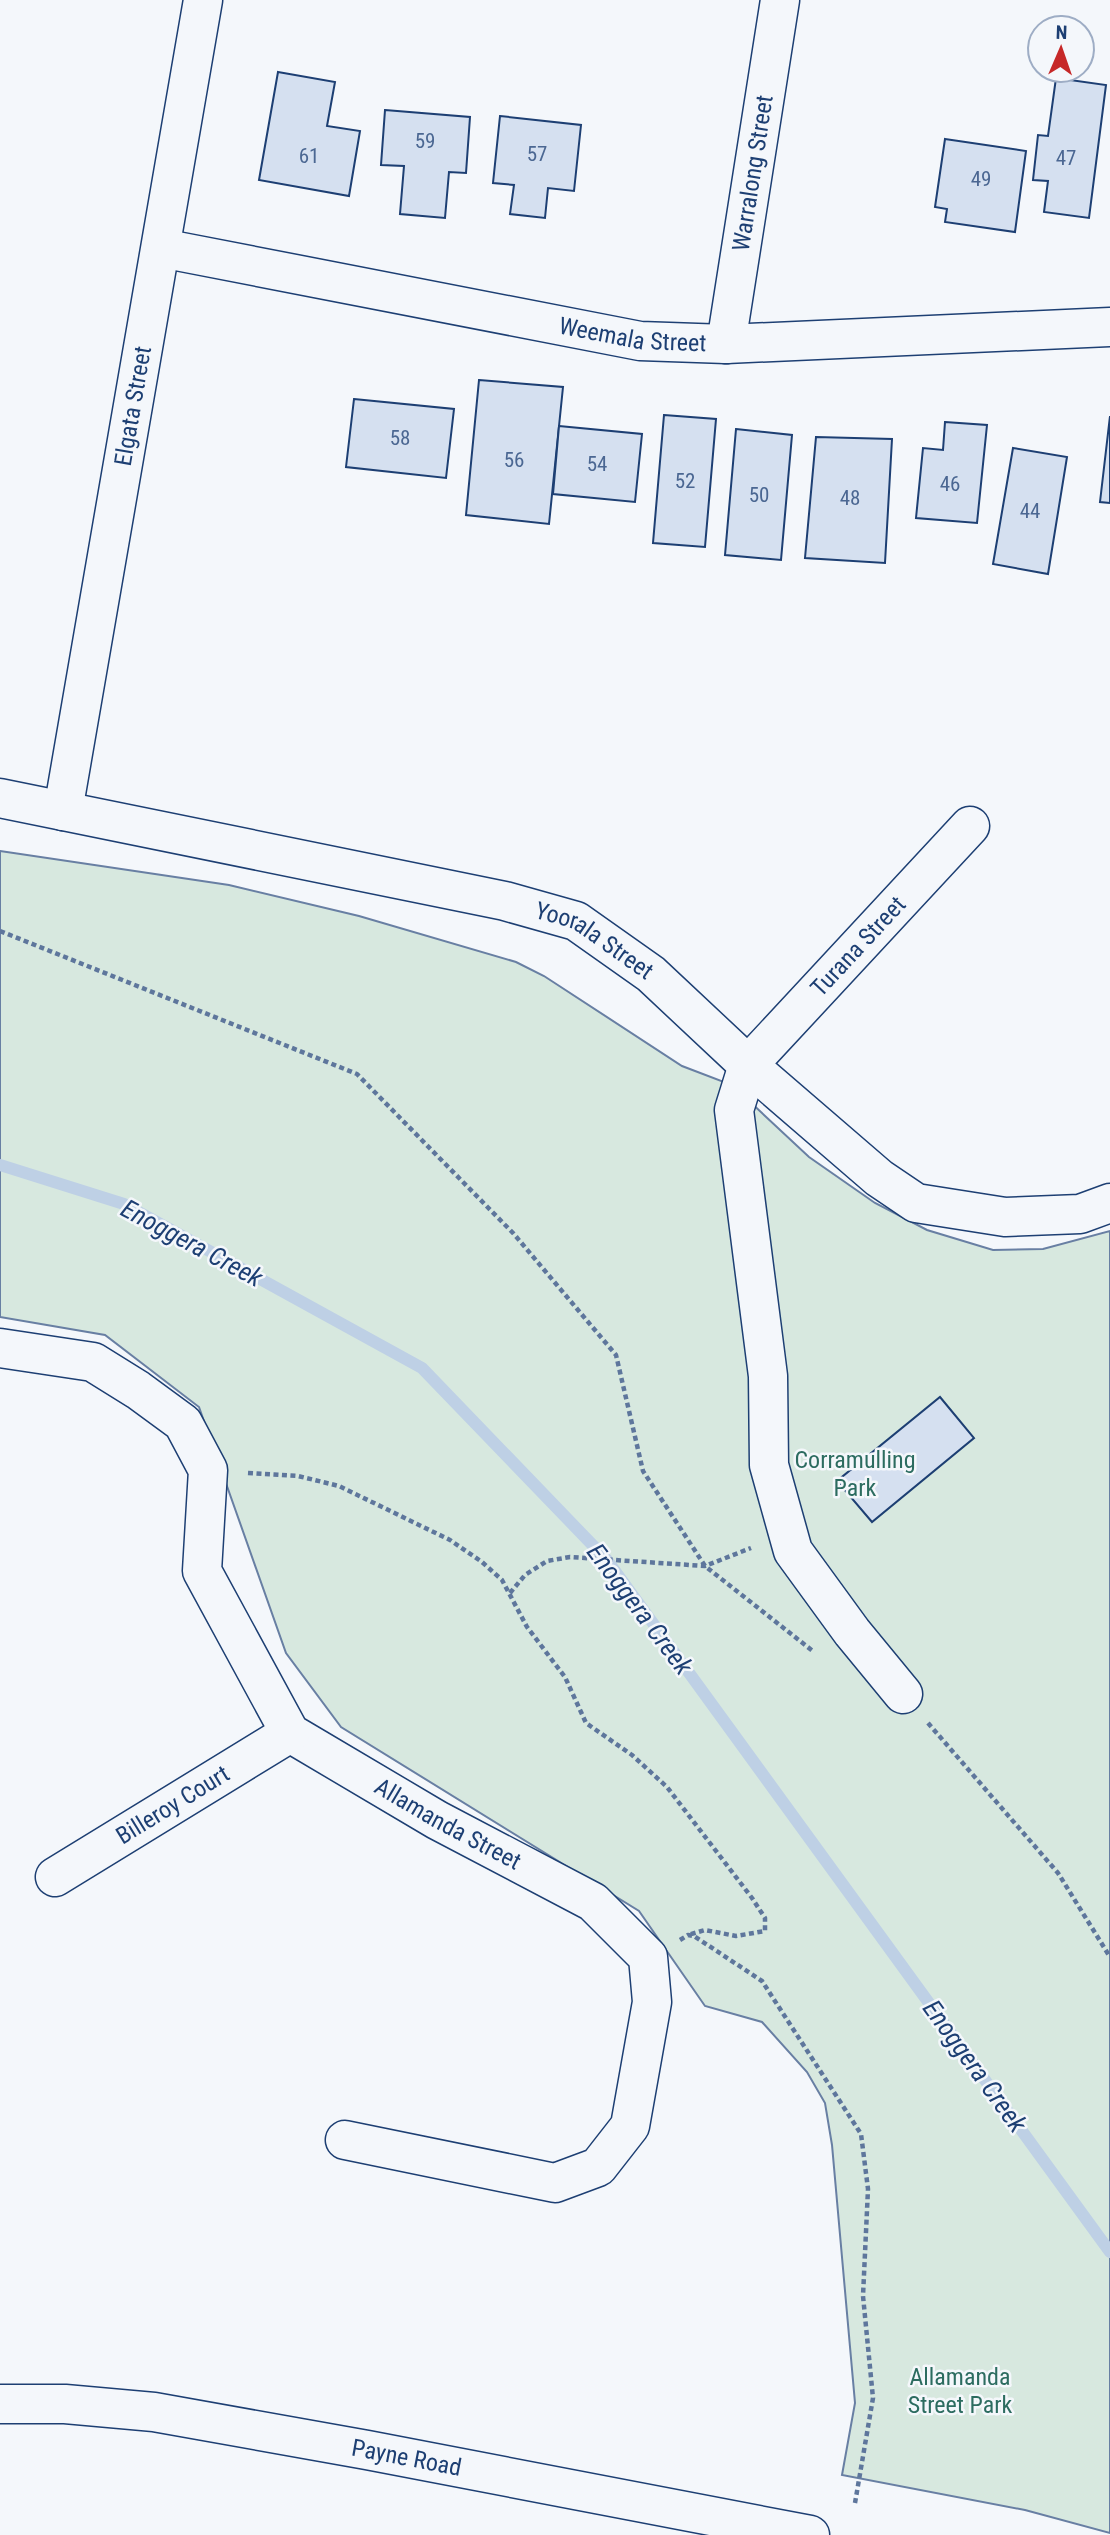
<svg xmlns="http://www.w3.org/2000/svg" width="1110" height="2535" viewBox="0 0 1110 2535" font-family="'Roboto Condensed',sans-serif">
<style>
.green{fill:#d7e8df;stroke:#687fa3;stroke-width:2}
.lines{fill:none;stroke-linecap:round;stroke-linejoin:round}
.stream{stroke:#bed0e5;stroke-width:12}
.building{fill:#d5e0f0;stroke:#1d3f73;stroke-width:2}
.minor-casing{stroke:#1d3f73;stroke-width:41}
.major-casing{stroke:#1d3f73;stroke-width:41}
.path{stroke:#5e769c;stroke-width:4.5;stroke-dasharray:5 3.5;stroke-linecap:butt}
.minor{stroke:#f4f7fb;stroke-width:38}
.major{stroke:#f4f7fb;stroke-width:38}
.labels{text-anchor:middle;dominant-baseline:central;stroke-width:5;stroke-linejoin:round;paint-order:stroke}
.number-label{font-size:21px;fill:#4b6792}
.street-label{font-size:24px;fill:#1d3f73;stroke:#f4f7fb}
.park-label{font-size:24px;fill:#2c6c60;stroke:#f4f7fb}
.water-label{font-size:26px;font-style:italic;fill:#1d3f73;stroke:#f4f7fb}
</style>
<rect width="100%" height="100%" fill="#f4f7fb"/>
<polygon class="green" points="0,851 229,885 359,916 516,962 544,976 682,1066 732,1085 809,1157 875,1203 927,1230 993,1250 1043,1249 1110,1231 1110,2533 1025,2510 842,2475 855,2403 832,2145 825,2103 807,2072 762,2022 705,2006 639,1911 341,1727 286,1653 199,1407 105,1335 0,1317"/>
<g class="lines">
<polyline class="stream" points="0,1165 124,1204 422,1368 607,1560 1110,2252"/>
</g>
<g class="building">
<polygon points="278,72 335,82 327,126 360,131 349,196 259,180"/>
<polygon points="1056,78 1106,85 1089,218 1044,212 1048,181 1033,180 1038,135 1048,136"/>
<polygon points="385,110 470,117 466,173 449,172 445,218 400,214 404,166 381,165"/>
<polygon points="500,116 581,125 574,191 548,188 545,218 510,214 514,185 493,183"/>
<polygon points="945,139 1026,151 1015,232 945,222 947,209 935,207"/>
<polygon points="479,380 563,387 549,524 466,515"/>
<polygon points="354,399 454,409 446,478 346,467"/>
<polygon points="664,415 716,419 705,547 653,543"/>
<polygon points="1110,416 1110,503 1100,502"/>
<polygon points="945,422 987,425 977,523 916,518 923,448 943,450"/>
<polygon points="559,426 642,434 635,502 553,494"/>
<polygon points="736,429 792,435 781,560 725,555"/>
<polygon points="816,437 892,439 885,563 805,558"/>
<polygon points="1013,448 1067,457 1048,574 993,564"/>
<polygon points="940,1397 974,1438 872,1522 837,1481"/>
</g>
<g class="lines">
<g class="minor-casing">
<g id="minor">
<path id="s1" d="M161,248L640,341L726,344L1110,327"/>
<path id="s2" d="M726,344L780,0"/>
<path id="s3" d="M0,798L505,901L576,921L651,974L748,1065L879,1178L916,1203L1005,1217L1080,1214L1110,1203"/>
<path id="s4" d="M63,811L203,0"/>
<path id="s5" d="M0,1348L93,1362L138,1390L183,1423L208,1470L202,1571L290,1733L437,1820L593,1902L648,1957L652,2002L630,2126L598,2167L555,2183L345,2140"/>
<path id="s6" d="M903,1694L852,1632L793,1551L769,1465L768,1376L734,1110L748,1065L970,826"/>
<path id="s7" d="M55,1877L290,1733"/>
</g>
</g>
<g class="major-casing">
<g id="major">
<path id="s8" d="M0,2404H65L154,2412L367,2450L810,2535"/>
</g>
</g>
<g class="path">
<polyline points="0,931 357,1074 513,1233 616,1355 643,1471 705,1566 814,1652"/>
<polyline points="248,1473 298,1476 339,1486 450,1540 482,1562 502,1580 527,1627 565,1677 586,1723 632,1755 667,1787 752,1898 765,1918 765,1931 736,1936 705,1930 688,1935"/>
<polyline points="510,1593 525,1575 547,1561 570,1557 705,1566 751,1548"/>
<polyline points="928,1723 1058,1873 1110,1957"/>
<polyline points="680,1940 688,1935 694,1936 762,1981 861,2134 868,2189 863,2296 873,2398 855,2503"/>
</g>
<use href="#minor" class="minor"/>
<use href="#major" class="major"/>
</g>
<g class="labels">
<g class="number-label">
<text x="425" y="141">59</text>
<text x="537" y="154">57</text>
<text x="309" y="156">61</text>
<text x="1066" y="158">47</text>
<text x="981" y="179">49</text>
<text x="400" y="438">58</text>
<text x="514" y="460">56</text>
<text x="597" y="464">54</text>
<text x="685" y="481">52</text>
<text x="950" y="484">46</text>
<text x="759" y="495">50</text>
<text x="850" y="498">48</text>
<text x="1030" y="511">44</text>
</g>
<g class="street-label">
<text stroke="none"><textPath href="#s2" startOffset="173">Warralong Street</textPath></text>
<text stroke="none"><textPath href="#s1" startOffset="480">Weemala Street</textPath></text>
<text stroke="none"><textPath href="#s4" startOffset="411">Elgata Street</textPath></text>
<text stroke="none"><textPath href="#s3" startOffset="614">Yoorala Street</textPath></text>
<text stroke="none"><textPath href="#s6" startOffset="836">Turana Street</textPath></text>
<text stroke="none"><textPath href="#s7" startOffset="138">Billeroy Court</textPath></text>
<text stroke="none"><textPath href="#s5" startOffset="724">Allamanda Street</textPath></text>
<text stroke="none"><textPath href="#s8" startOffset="411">Payne Road</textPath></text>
</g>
<g class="park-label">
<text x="855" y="1460">Corramulling<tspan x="855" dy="28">Park</tspan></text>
<text x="960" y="2377">Allamanda<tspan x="960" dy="28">Street Park</tspan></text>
</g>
<g class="water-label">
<text transform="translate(192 1243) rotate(28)">Enoggera Creek</text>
<text transform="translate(640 1609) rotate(53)">Enoggera Creek</text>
<text transform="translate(975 2066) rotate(54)">Enoggera Creek</text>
</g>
</g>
<g transform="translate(1061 49) rotate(2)"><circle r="33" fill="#f4f7fb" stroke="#9eadc5" stroke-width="2"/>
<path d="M0-5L12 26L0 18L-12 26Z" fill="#c62828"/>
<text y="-10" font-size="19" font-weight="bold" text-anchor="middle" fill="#1d3f73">N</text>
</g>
</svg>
